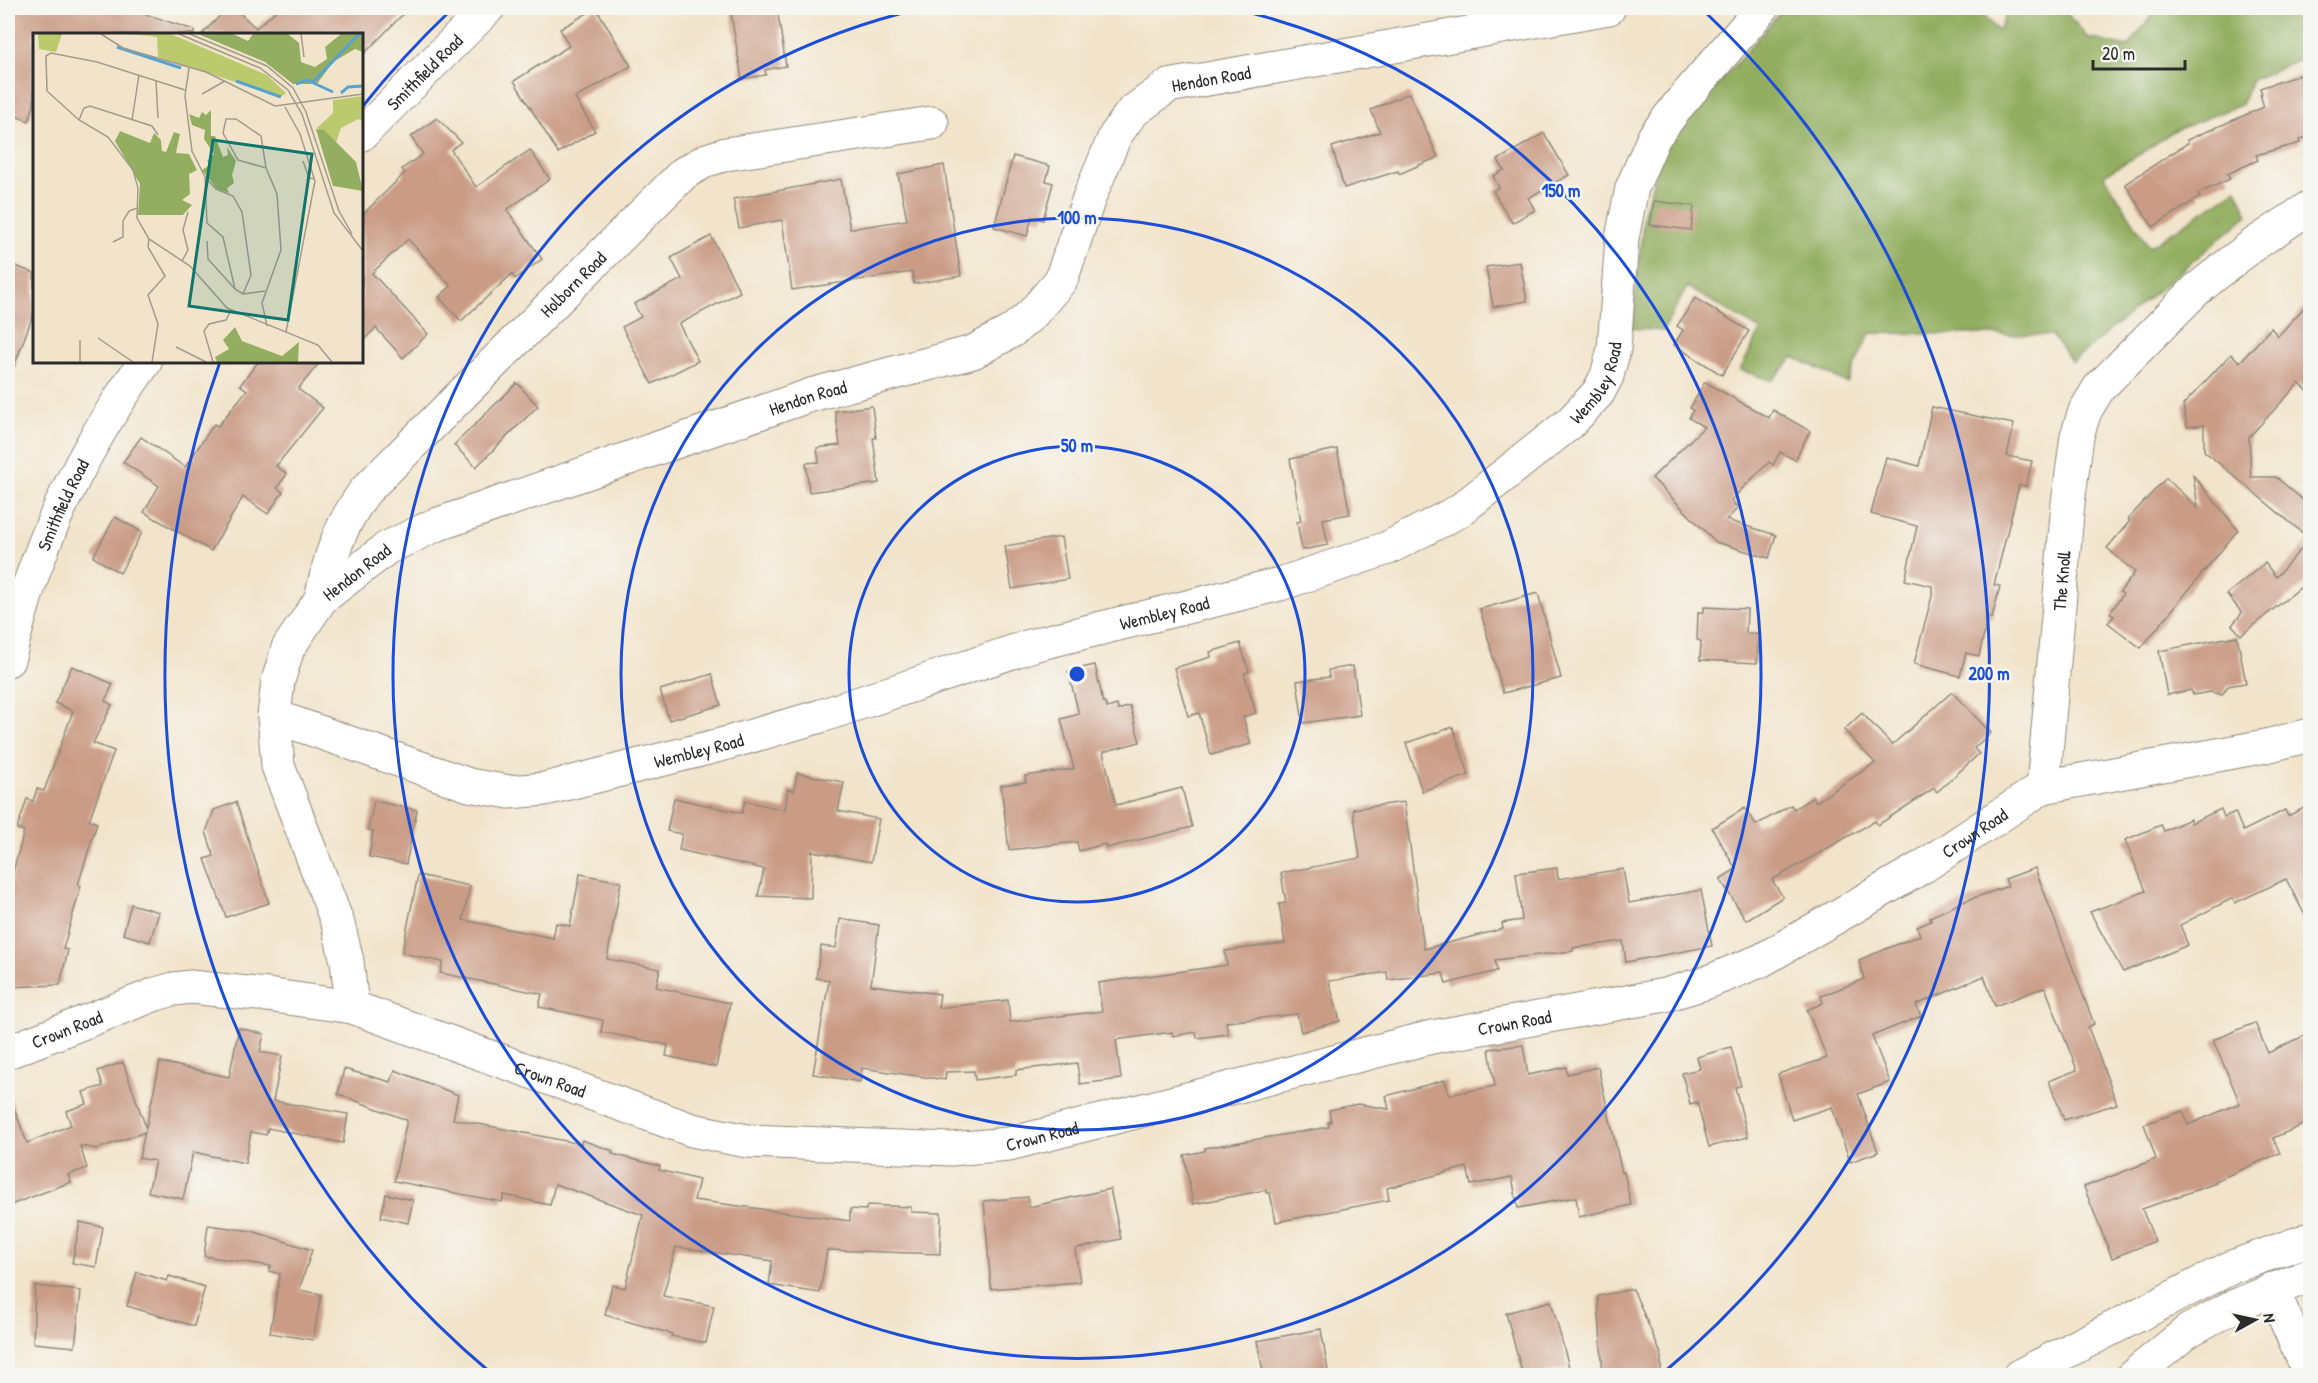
<svg xmlns="http://www.w3.org/2000/svg" width="2318" height="1383" viewBox="0 0 2318 1383" font-family="'Patrick Hand',sans-serif">
<style>
.forest{fill:#93ae60;stroke:#5f6c46;stroke-width:1.5}
.building{fill:#ca9c86}
.lines{fill:none;stroke-linecap:round;stroke-linejoin:round}
.street-casing{stroke:#8e887b;stroke-width:35}
.street{stroke:#fff;stroke-width:33}
.ring{fill:none;stroke:#1d4ed8;stroke-width:3}
.labels{text-anchor:middle;dominant-baseline:central;stroke-width:5;stroke-linejoin:round;paint-order:stroke}
.street-label{font-size:18px;fill:#2b2b2b;stroke:#f6f6f2}
.inset-river{fill:none;stroke:#56a3cf;stroke-width:3}
.inset-road{fill:none;stroke:#a29a8b;stroke-width:1.5}
.view{fill:#0f766e;fill-opacity:0.15;stroke:#0f766e;stroke-width:3}
.inset-edge{fill:none;stroke:#2b2b2b;stroke-width:3}
.centre{fill:#1d4ed8;stroke:#f6f6f2;stroke-width:3}
.ring-label{font-size:18px;text-anchor:middle;font-weight:bold;fill:#1d4ed8;stroke:#f6f6f2;stroke-width:5;stroke-linejoin:round;paint-order:stroke}
</style>
<rect width="100%" height="100%" fill="#f6f6f2"/>
<filter id="ink" filterUnits="userSpaceOnUse"><feTurbulence type="fractalNoise" baseFrequency=".0167" numOctaves="2"/><feDisplacementMap in="SourceGraphic" scale="12" xChannelSelector="R" yChannelSelector="G"/><feConvolveMatrix kernelMatrix="1 2 1 2 8 2 1 2 1" color-interpolation-filters="sRGB"/></filter>
<filter id="wash" filterUnits="userSpaceOnUse"><feTurbulence type="fractalNoise" baseFrequency=".008" numOctaves="4" result="noise"/><feDisplacementMap in="SourceGraphic" scale="24" xChannelSelector="R" yChannelSelector="G"/><feGaussianBlur stdDeviation="1.35" result="paint"/><feColorMatrix in="noise" values="0 0 0 0 0 0 0 0 0 0 0 0 0 0 0 0 0 1.4 0 .05"/><feComposite in="paint" operator="in"/></filter>
<g filter="url(#wash)">
<rect width="100%" height="100%" fill="#f2e4cb"/>
<polygon class="forest" points="1784,8 1977,8 1998,31 2010,8 2062,8 2088,38 2128,47 2157,8 2310,8 2310,39 2300,59 2252,80 2241,105 2173,131 2145,151 2104,175 2149,247 2237,189 2248,215 2072,362 2052,335 1870,333 1847,383 1794,357 1772,381 1740,370 1761,330 1687,287 1663,331 1632,328 1644,213 1663,148"/>
<g id="blocks">
<g class="building">
<polygon points="8,8 127,8 194,30 194,34 34,34 34,105 29,121 8,113"/>
<polygon points="228,8 234,8 256,28 279,8 409,8 362,56 362,34 202,34"/>
<polygon points="596,8 631,66 575,98 595,131 558,153 514,81 569,46 560,29"/>
<polygon points="730,8 777,8 786,66 765,70 766,75 742,79"/>
<polygon points="2300,75 2310,108 2310,136 2299,140 2300,143 2256,155 2258,160 2227,174 2230,179 2197,194 2200,197 2153,227 2125,184 2188,143 2187,140 2264,107 2260,94 2262,94 2260,88"/>
<polygon points="1409,93 1438,157 1399,174 1398,171 1344,188 1332,147 1380,132 1371,110"/>
<polygon points="437,118 461,142 451,150 476,187 530,150 550,179 507,210 542,259 515,279 512,274 461,321 439,297 451,286 408,239 372,273 428,334 403,358 376,328 362,341 362,215 405,173 402,169 423,154 411,137"/>
<polygon points="1544,133 1569,175 1528,198 1535,210 1512,223 1493,191 1499,187 1493,176 1504,170 1498,160"/>
<polygon points="1013,156 1050,166 1046,181 1053,183 1043,220 1032,217 1027,236 994,227"/>
<polygon points="944,165 961,276 914,284 912,272 792,290 782,220 739,228 733,199 841,179 850,229 907,220 898,174"/>
<polygon points="1654,201 1694,206 1691,230 1650,225"/>
<polygon points="711,236 740,292 679,324 698,361 652,384 622,327 641,317 634,304 682,279 671,258"/>
<polygon points="1520,262 1527,301 1493,307 1486,267"/>
<polygon points="8,263 34,273 34,312 10,378 8,377"/>
<polygon points="1695,298 1749,331 1722,375 1674,345 1683,330 1677,326"/>
<polygon points="2310,301 2310,393 2299,383 2249,437 2251,477 2276,477 2310,506 2310,580 2241,635 2232,625 2242,613 2227,594 2265,563 2276,577 2310,539 2204,451 2204,425 2187,427 2183,405 2231,354 2240,362 2271,328 2278,336"/>
<polygon points="258,362 320,362 298,389 323,408 276,466 287,474 277,488 283,492 268,514 243,497 211,551 144,512 159,486 123,462 141,437 185,467 214,424 218,426 247,390 240,385"/>
<polygon points="1705,382 1769,418 1773,410 1810,431 1795,460 1780,452 1773,465 1769,462 1731,500 1738,508 1726,520 1776,535 1769,558 1716,542 1652,478 1704,427 1689,418 1693,410 1690,408"/>
<polygon points="517,383 538,406 476,467 454,445"/>
<polygon points="872,406 876,438 873,438 879,483 809,492 806,463 819,462 817,448 840,445 835,411"/>
<polygon points="1932,407 2014,424 2007,456 2032,461 2026,486 2019,485 1994,585 2000,586 1992,618 1988,617 1979,656 1966,653 1960,676 1914,664 1932,596 1932,586 1905,580 1917,526 1871,514 1886,457 1919,466"/>
<polygon points="1337,449 1350,514 1323,519 1328,545 1302,550 1297,522 1301,521 1290,459"/>
<polygon points="2193,475 2238,530 2141,648 2108,623 2114,616 2110,613 2123,594 2120,592 2135,572 2107,548 2130,521 2128,519 2166,478 2198,508"/>
<polygon points="115,517 142,532 120,573 93,557"/>
<polygon points="1061,537 1068,579 1012,589 1005,546"/>
<polygon points="1538,593 1561,678 1503,693 1480,609"/>
<polygon points="1704,607 1747,609 1746,633 1759,634 1757,663 1700,660 1701,641 1697,640 1698,612 1704,612"/>
<polygon points="2237,636 2246,683 2228,686 2222,695 2210,692 2193,695 2191,690 2167,695 2159,651"/>
<polygon points="1240,643 1249,672 1244,673 1256,713 1243,717 1251,744 1211,755 1199,713 1188,716 1174,668 1211,657 1210,652"/>
<polygon points="1095,665 1103,702 1105,702 1107,708 1117,705 1118,710 1130,706 1140,742 1103,752 1116,805 1182,788 1192,827 1106,848 1105,844 1079,851 1077,842 1009,850 1001,785 1026,782 1025,776 1074,769 1061,719 1079,714 1068,671"/>
<polygon points="72,666 113,684 105,701 112,705 93,743 114,751 89,820 97,823 78,885 81,886 63,949 68,950 60,985 8,987 8,891 24,831 17,829 27,799 33,801 37,789 44,791 73,711 55,703"/>
<polygon points="1353,666 1360,715 1303,723 1297,681 1329,677 1328,670"/>
<polygon points="712,674 721,705 669,720 660,690"/>
<polygon points="1952,692 1991,733 1974,748 1979,754 1937,792 1934,788 1878,825 1875,821 1772,880 1783,897 1746,920 1720,879 1736,869 1712,828 1745,808 1756,825 1791,805 1794,809 1813,797 1816,802 1875,763 1844,730 1862,713 1892,745"/>
<polygon points="1453,727 1469,775 1422,791 1406,743"/>
<polygon points="797,773 844,782 838,811 879,819 871,862 812,851 811,898 758,896 764,869 679,850 682,834 667,831 674,798 742,813 745,801 785,810 788,789 794,791"/>
<polygon points="374,801 417,810 406,864 369,857 373,831 368,830"/>
<polygon points="236,802 269,903 226,917 205,859 214,856 206,832 214,810"/>
<polygon points="1404,802 1424,949 1503,929 1502,923 1522,920 1516,873 1557,868 1558,879 1623,869 1629,903 1701,890 1712,946 1626,962 1623,941 1573,948 1573,951 1495,960 1497,971 1446,984 1443,973 1388,980 1387,972 1329,981 1340,1021 1301,1032 1297,1014 1226,1022 1228,1034 1197,1038 1196,1032 1173,1036 1172,1032 1116,1040 1121,1079 1080,1084 1077,1063 1016,1070 1016,1075 975,1080 974,1071 946,1072 945,1080 862,1068 860,1082 813,1074 829,980 816,978 821,946 836,948 840,919 879,925 871,985 940,994 938,1008 1008,1000 1010,1022 1102,1011 1098,983 1227,965 1225,951 1285,943 1279,904 1286,903 1281,873 1360,858 1353,809"/>
<polygon points="2310,805 2310,925 2286,879 2235,903 2233,898 2180,925 2188,945 2123,972 2090,912 2146,891 2125,840 2161,825 2164,831 2190,819 2191,823 2221,809 2224,817 2235,812 2243,831 2285,810 2288,816"/>
<polygon points="2035,868 2094,1024 2088,1027 2117,1104 2064,1120 2049,1081 2077,1070 2045,987 1995,1006 1984,976 1916,1005 1921,1016 1872,1036 1890,1082 1858,1094 1878,1152 1850,1162 1832,1107 1792,1120 1778,1074 1827,1058 1807,1010 1823,1003 1821,996 1864,979 1859,960 1920,935 1917,927 1931,921 1930,917 1965,901 2008,886 2005,879"/>
<polygon points="580,874 621,882 607,959 660,969 656,987 730,1003 716,1067 666,1056 668,1045 601,1032 603,1020 539,1007 542,994 440,973 443,962 402,953 418,875 470,886 463,920 553,938 556,923 570,926"/>
<polygon points="131,904 159,912 150,942 123,934"/>
<polygon points="2255,1023 2268,1053 2310,1033 2310,1122 2273,1138 2280,1153 2215,1181 2216,1183 2142,1209 2155,1241 2112,1258 2084,1187 2156,1159 2144,1124 2183,1111 2188,1125 2240,1103 2213,1040"/>
<polygon points="239,1028 264,1034 260,1052 282,1056 273,1101 348,1114 343,1143 268,1128 266,1135 251,1132 245,1163 193,1152 183,1199 148,1192 155,1161 139,1158 145,1132 97,1149 80,1146 87,1168 68,1175 71,1182 8,1206 8,1098 10,1097 27,1143 71,1125 66,1111 87,1104 83,1092 103,1086 98,1071 123,1062 146,1128 160,1062 229,1077"/>
<polygon points="1523,1045 1528,1075 1566,1067 1567,1074 1598,1067 1622,1173 1624,1172 1631,1205 1579,1217 1576,1197 1518,1208 1512,1177 1471,1185 1467,1167 1387,1188 1389,1200 1276,1222 1270,1193 1266,1193 1266,1190 1193,1204 1184,1155 1205,1151 1205,1148 1329,1127 1328,1122 1331,1122 1329,1110 1358,1104 1389,1109 1386,1096 1445,1080 1449,1095 1495,1086 1489,1049"/>
<polygon points="1731,1047 1741,1086 1735,1087 1748,1137 1709,1147 1697,1102 1690,1104 1682,1073 1700,1069 1697,1057"/>
<polygon points="344,1069 391,1082 395,1070 458,1095 453,1119 581,1144 582,1140 613,1151 612,1154 660,1166 659,1170 699,1180 694,1200 850,1221 850,1209 866,1210 867,1205 911,1207 911,1212 941,1213 940,1254 827,1250 820,1293 769,1285 772,1261 676,1247 663,1296 714,1306 706,1343 671,1336 672,1334 605,1315 612,1285 625,1288 643,1215 555,1184 550,1205 504,1195 502,1202 394,1181 407,1120 338,1094"/>
<polygon points="1110,1189 1121,1239 1075,1249 1080,1282 991,1289 984,1201 1028,1197 1029,1207"/>
<polygon points="386,1194 413,1200 408,1223 381,1217"/>
<polygon points="80,1222 103,1227 96,1267 72,1263"/>
<polygon points="208,1225 252,1231 312,1250 299,1290 321,1294 313,1340 270,1333 280,1274 269,1271 271,1266 204,1256"/>
<polygon points="137,1272 167,1281 169,1276 205,1287 194,1326 127,1306"/>
<polygon points="35,1286 81,1291 75,1347 33,1343"/>
<polygon points="1633,1289 1661,1354 1661,1376 1603,1376 1598,1296"/>
<polygon points="1551,1301 1569,1367 1536,1376 1523,1376 1506,1313"/>
<polygon points="1321,1329 1328,1371 1302,1376 1264,1376 1257,1341"/>
</g>
</g>
</g>
<g filter="url(#ink)">
<use href="#blocks" fill-opacity="0" stroke="#8e887b" stroke-width="1.5"/>
<g class="lines">
<g class="street-casing">
<g id="street">
<path id="s1" d="M362,134L488,8"/>
<path id="s2" d="M321,599C330,556 339,527 365,491L684,173L707,160L726,154L932,123"/>
<path id="s3" d="M8,660C17,627 25,594 37,563C63,492 101,423 145,362"/>
<path id="s4" d="M274,716L469,785L509,792L545,789L724,744L821,716L1033,645L1280,584L1388,548L1459,511L1570,423L1598,393L1607,376L1614,349L1622,238L1632,188L1654,137L1680,103L1762,8"/>
<path id="s5" d="M2043,787L2068,503L2077,436L2085,411L2099,388L2196,290L2253,245L2310,207"/>
<path id="s6" d="M352,1007L347,961L338,924L278,766L274,716L278,681L288,648L321,599L387,548L433,526L811,395L973,352L1012,331L1032,314L1061,280L1089,198L1115,136L1132,112L1168,86L1609,8"/>
<path id="s7" d="M8,1052L156,994L174,989L191,987L267,995L352,1007L692,1130L747,1141L951,1149L1009,1144L1432,1037L1665,995L1708,982L1762,960L1924,866L2043,787L2266,746L2310,735"/>
<polyline points="2272,1289 2310,1374"/>
<polyline points="2019,1376 2232,1267 2310,1239"/>
<polyline points="2133,1376 2188,1331 2230,1308 2310,1275"/>
</g>
</g>
<use href="#street" class="street"/>
</g>
</g>
<g class="ring">
<circle cx="1077" cy="674" r="228"/>
<circle cx="1077" cy="674" r="456"/>
<path d="M1231 8A684 684 0 1 1 923 8"/>
<path d="M491 1373A912 912 0 0 1 220 362M363 106A912 912 0 0 1 449 12M1705 12A912 912 0 0 1 1663 1373"/>
</g>
<g class="labels">
<g class="street-label">
<text stroke="none"><textPath href="#s1" startOffset="88">Smithfield Road</textPath></text>
<text stroke="none"><textPath href="#s6" startOffset="1521">Hendon Road</textPath></text>
<text stroke="none"><textPath href="#s2" startOffset="411">Holborn Road</textPath></text>
<text stroke="none"><textPath href="#s4" startOffset="1432">Wembley Road</textPath></text>
<text stroke="none"><textPath href="#s6" startOffset="963">Hendon Road</textPath></text>
<text stroke="none"><textPath href="#s3" startOffset="165">Smithfield Road</textPath></text>
<text stroke="none"><textPath href="#s6" startOffset="477">Hendon Road</textPath></text>
<text stroke="none"><textPath href="#s5" startOffset="207">The Knoll</textPath></text>
<text stroke="none"><textPath href="#s4" startOffset="928">Wembley Road</textPath></text>
<text stroke="none"><textPath href="#s4" startOffset="442">Wembley Road</textPath></text>
<text stroke="none"><textPath href="#s7" startOffset="2061">Crown Road</textPath></text>
<text stroke="none"><textPath href="#s7" startOffset="1557">Crown Road</textPath></text>
<text stroke="none"><textPath href="#s7" startOffset="63">Crown Road</textPath></text>
<text stroke="none"><textPath href="#s7" startOffset="568">Crown Road</textPath></text>
<text stroke="none"><textPath href="#s7" startOffset="1071">Crown Road</textPath></text>
</g>
</g>
<g transform="translate(33 33)">
<rect width="330" height="330" fill="#f2e4cb"/>
<path d="M5,1H29L23,19L6,16ZM98,1H138L234,42L253,60L248,64L125,24L124,4ZM330,63V88L325,86L308,95L303,110L284,95L300,80V67Z" fill="#baca6d"/>
<path d="M165,1H200L215,8L220,1H255L266,10L268,29L282,34L294,26L292,14L308,1H330V19L322,16L300,29L284,51H260L232,29ZM178,77V103H182L190,124L195,122L194,114L203,128L199,142L201,150L194,155L196,160L184,156L169,137L178,131L174,128L181,121L171,106L172,97L159,92L156,81L166,85L169,79L173,82ZM283,96L291,97L323,129L330,158L300,153ZM87,98L117,110L121,100L128,107L129,118L133,119L141,99L147,101L143,120L156,121L164,137L156,141L157,161L149,167L159,172L150,182H105L107,151L82,108ZM202,294L209,308L249,323L266,309L265,329H184L182,324L196,316L190,307Z" fill="#93ae60"/>
<path class="inset-river" d="M84,14L148,35M203,48L248,64M280,49L326,1M263,51L274,47L300,59M308,60L315,54L330,53"/>
<path class="inset-road" d="M68,1L90,15L173,39L242,73L330,61M146,1L227,35L255,57L269,81L301,180L330,218M157,1L234,33L260,55L273,79L306,178L319,201M268,1L271,24M156,35L152,63L159,118L172,144L174,190L190,204L202,256L210,261L232,258M123,48L125,85M152,57L64,29L18,20L13,23L14,58L46,87L75,104L100,137L105,155L104,185L116,206L157,233L194,275L285,312L299,329M169,61L192,48M252,74L267,101L282,148L253,299M46,87L51,75L57,73L119,93L125,102M99,87L106,42M270,128L276,145L282,146M233,135L205,127L190,100L193,86H203L228,103L233,135L244,161L248,217L229,270L234,293M172,144L183,156L200,163L209,179L218,242L210,261M116,206L115,214L132,243L115,262L125,291L119,329M174,208L175,226L202,256M80,209L90,204V188L96,178L104,175M149,228L155,217L150,197L155,179M65,305L100,329M143,314L173,329M47,329V307M180,329L171,298L176,291L193,287L198,277"/>
<path class="view" d="M180,107L279,121L255,287L156,273Z"/>
<rect width="330" height="330" class="inset-edge"/>
</g>
<circle cx="1077" cy="674" r="9" class="centre"/>
<g class="ring-label">
<text x="1561" y="197">150 m</text>
<text x="1077" y="224">100 m</text>
<text x="1077" y="452">50 m</text>
<text x="1989" y="680">200 m</text>
</g>
<rect width="2318" height="1383" fill="none" stroke="#f6f6f2" stroke-width="30"/>
<g transform="translate(2255 1320) rotate(82)" stroke="#f6f6f2" stroke-width="4.5" paint-order="stroke">
<path d="M0-4.5L10 22L0 15L-10 22Z" fill="#2b2b2b"/>
<text y="-9" font-size="16" font-weight="bold" text-anchor="middle" fill="#2b2b2b">N</text>
</g>
<path d="M2093 60v9h92v-9" fill="none" stroke="#2b2b2b" stroke-width="3"/>
<text x="2102" y="60" font-size="18" fill="#2b2b2b" stroke="#f6f6f2" stroke-width="4.5" paint-order="stroke">20 m</text>
</svg>
